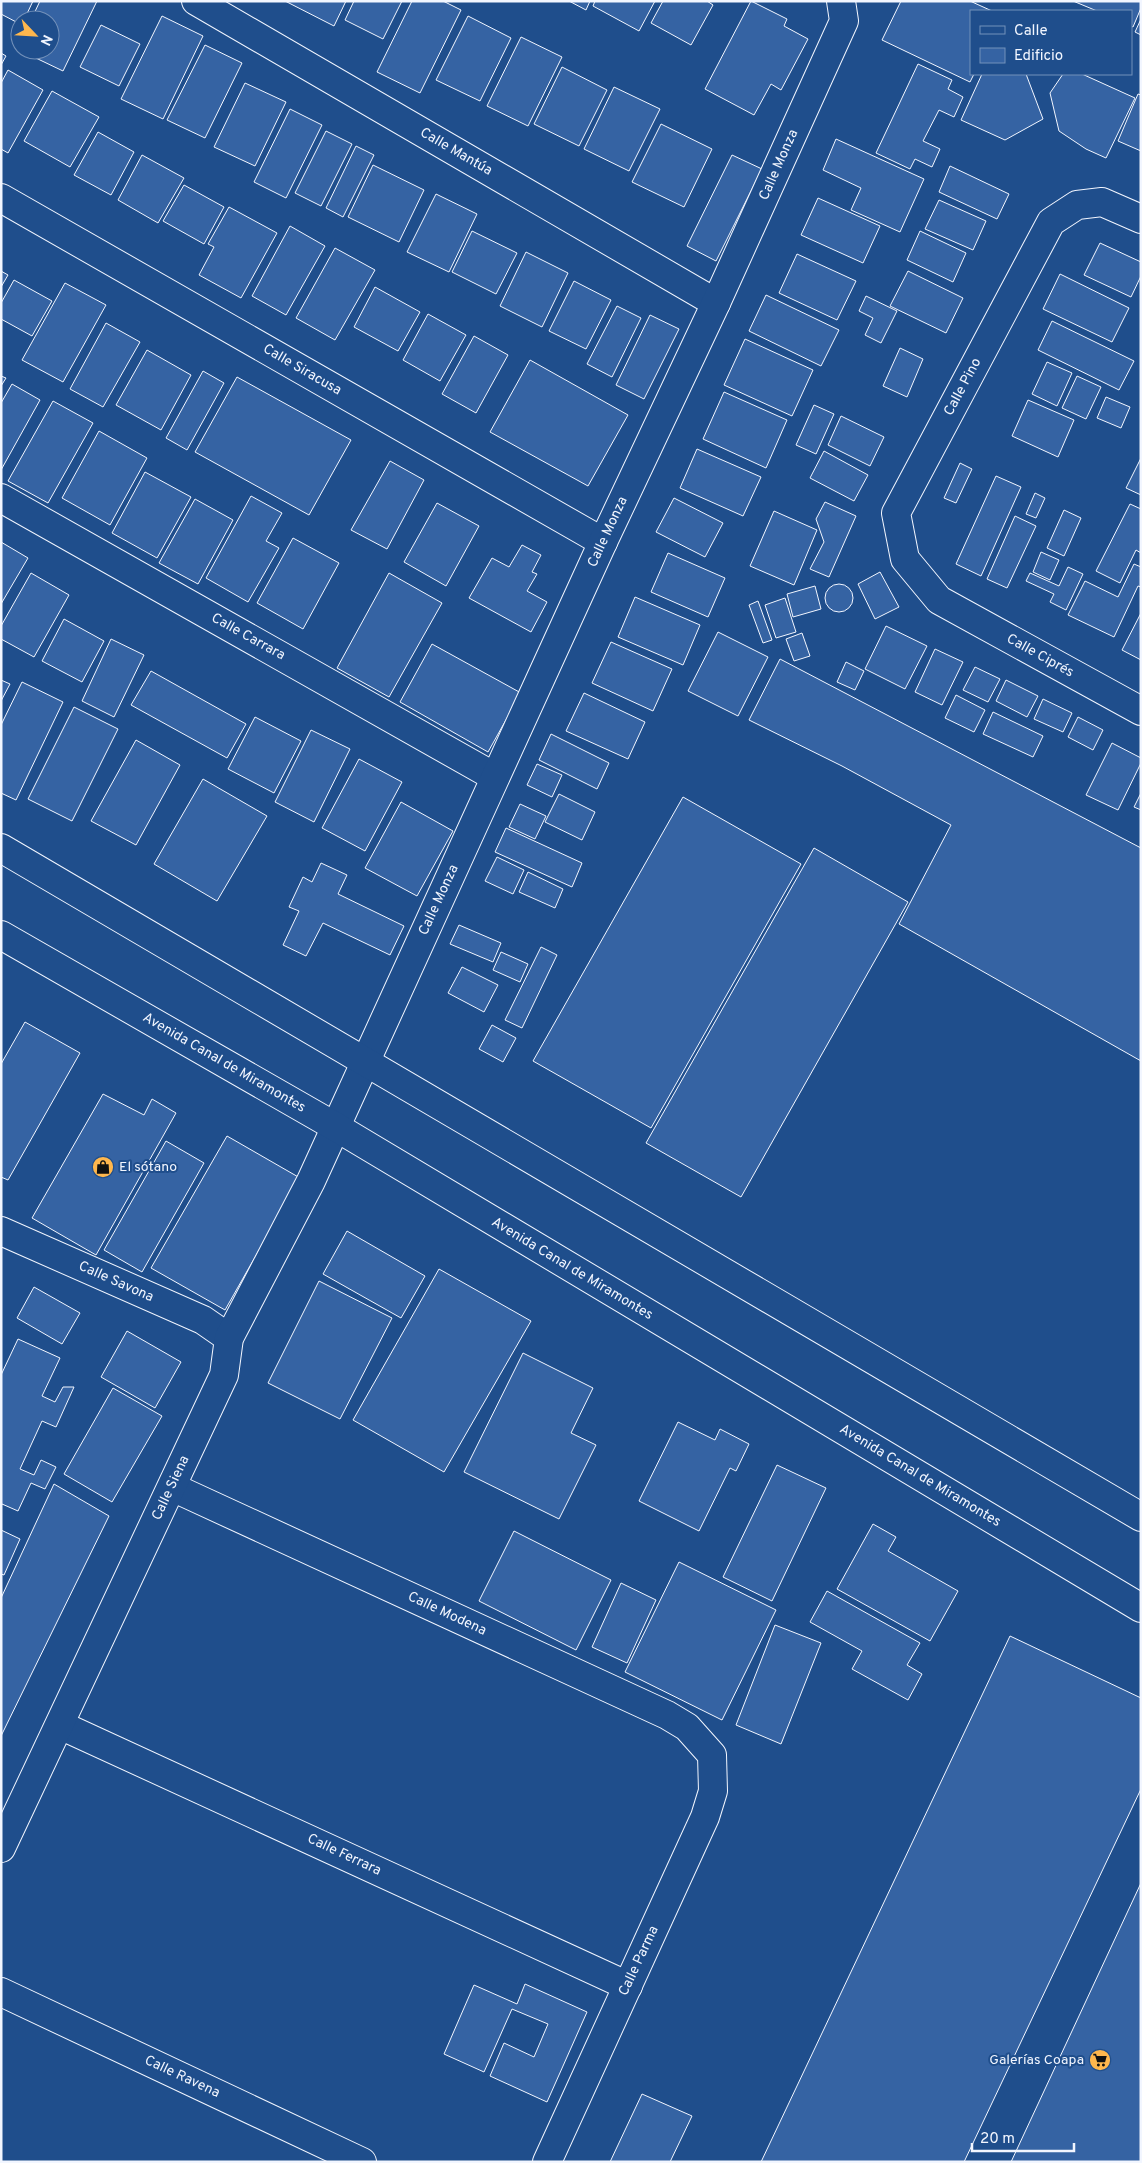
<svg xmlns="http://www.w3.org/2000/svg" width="1142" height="2163" viewBox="0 0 1142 2163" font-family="Overpass,sans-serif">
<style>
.building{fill:#3563a3;stroke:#f2f6ff}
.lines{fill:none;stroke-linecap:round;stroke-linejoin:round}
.street-casing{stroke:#f2f6ff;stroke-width:30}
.primary-casing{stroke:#f2f6ff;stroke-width:30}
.street{stroke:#1f4e8c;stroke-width:28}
.primary{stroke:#1f4e8c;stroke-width:28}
.labels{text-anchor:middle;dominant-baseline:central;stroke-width:4;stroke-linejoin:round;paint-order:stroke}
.street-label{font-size:14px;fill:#f2f6ff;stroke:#1f4e8c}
.poi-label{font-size:14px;fill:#f2f6ff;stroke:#1f4e8c;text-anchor:start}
</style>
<rect width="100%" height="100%" fill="#1f4e8c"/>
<g class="building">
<polygon points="1,1 33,1 24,20 20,20 20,24 1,14"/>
<polygon points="40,1 97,1 63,71 17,49 20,43 20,50 50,50 50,20 31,20"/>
<polygon points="285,1 346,1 334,26"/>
<polygon points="354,1 402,1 383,39 345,20"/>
<polygon points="412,1 443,1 461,10 420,93 377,72"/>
<polygon points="569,1 590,1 586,10"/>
<polygon points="595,1 655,1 639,31 593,6"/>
<polygon points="663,1 707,1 713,5 691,45 651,23"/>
<polygon points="751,1 787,19 784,26 808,39 781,90 771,84 754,115 705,89"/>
<polygon points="901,1 970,1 992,11 971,11 971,74 974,74 970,82 882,40"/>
<polygon points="1073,1 1141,1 1141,8 1133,27 1131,26 1131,11 1097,11"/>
<polygon points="162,16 203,36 163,119 121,99"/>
<polygon points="468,16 511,38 480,101 436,80"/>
<polygon points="1141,19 1141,35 1135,32"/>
<polygon points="101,25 140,44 119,86 80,67"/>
<polygon points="521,37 562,57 528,126 487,106"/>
<polygon points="205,45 242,63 205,138 167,120"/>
<polygon points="1,53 6,56 1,65"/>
<polygon points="918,64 952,80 948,89 963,97 954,117 939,110 923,141 940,149 932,167 915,159 910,169 876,153"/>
<polygon points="562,67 607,90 579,146 534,124"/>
<polygon points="8,70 43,90 8,153 1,149 1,83"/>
<polygon points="982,74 1026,74 1043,119 1005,140 961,120"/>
<polygon points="1063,74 1082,74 1135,98 1106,158 1086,149 1059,131 1050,93"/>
<polygon points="245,83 286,102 255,166 214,147"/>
<polygon points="614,87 660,109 629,171 584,149"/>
<polygon points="52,91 99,117 70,167 24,141"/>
<polygon points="1138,94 1141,95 1141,151 1118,141"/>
<polygon points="290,109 322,125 286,198 254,182"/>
<polygon points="661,124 712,149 684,207 632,182"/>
<polygon points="326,131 352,144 321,206 295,193"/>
<polygon points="98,132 134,152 111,195 74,175"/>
<polygon points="836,139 924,179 900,232 851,210 861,188 823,170"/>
<polygon points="356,146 374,155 343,217 326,208"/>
<polygon points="142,155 184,178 158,223 118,200"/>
<polygon points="732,155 762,169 716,261 687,246"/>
<polygon points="373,165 424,190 399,242 348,217"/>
<polygon points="950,166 1009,194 997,219 939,192"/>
<polygon points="184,185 224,207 204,244 163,221"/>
<polygon points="436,194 477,214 449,272 407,252"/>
<polygon points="818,198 880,226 863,263 801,235"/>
<polygon points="939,200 986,221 973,250 925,229"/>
<polygon points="229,207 277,233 241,298 199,275 214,247 208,244"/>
<polygon points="290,226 325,246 286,315 252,296"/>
<polygon points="472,231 517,253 496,294 452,272"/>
<polygon points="920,231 966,253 953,282 907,260"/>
<polygon points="1100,243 1141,262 1141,276 1131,297 1084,275"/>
<polygon points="335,248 375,270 335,340 296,318"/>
<polygon points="526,252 568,273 542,327 500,306"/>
<polygon points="797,254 856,281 837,320 779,293"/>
<polygon points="1,271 8,275 1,287"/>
<polygon points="908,271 963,298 946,333 890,306"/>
<polygon points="1060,274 1129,308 1112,342 1043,309"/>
<polygon points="14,280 52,301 32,336 1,319 1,303"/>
<polygon points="574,281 611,300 586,349 549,331"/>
<polygon points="65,283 106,305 63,382 22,360"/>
<polygon points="375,287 420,312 398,351 354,327"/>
<polygon points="766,295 839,330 821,366 749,331"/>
<polygon points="866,296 897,311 881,343 865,335 873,318 859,311"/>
<polygon points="617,306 641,318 612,377 587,364"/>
<polygon points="428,314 466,335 440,381 403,360"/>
<polygon points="650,315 679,329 644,399 616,385"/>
<polygon points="1052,321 1134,361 1119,390 1038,350"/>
<polygon points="106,323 140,342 103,407 70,389"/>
<polygon points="474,336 508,355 476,413 442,394"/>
<polygon points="745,339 813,370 792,416 724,385"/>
<polygon points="900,348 923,359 907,397 883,386"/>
<polygon points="147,350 191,375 161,430 116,405"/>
<polygon points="530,360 628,415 588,486 490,432"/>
<polygon points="1047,362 1072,373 1057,406 1032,394"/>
<polygon points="203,371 224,383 187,450 166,438"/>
<polygon points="1,376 6,378 1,386"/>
<polygon points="1077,376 1101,387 1086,419 1062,408"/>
<polygon points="237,377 351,440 309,515 195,452"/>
<polygon points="12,384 40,400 1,470 1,403"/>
<polygon points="724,392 787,420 766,468 703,439"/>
<polygon points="1106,397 1130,407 1121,428 1097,418"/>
<polygon points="1028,400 1074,420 1058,457 1012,436"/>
<polygon points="53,401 93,423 48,503 8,481"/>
<polygon points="814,405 834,414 816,454 796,445"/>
<polygon points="841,416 884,437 870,466 828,445"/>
<polygon points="99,431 147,458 110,525 62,498"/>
<polygon points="697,449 761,477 743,516 680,488"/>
<polygon points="824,451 868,475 854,501 810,478"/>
<polygon points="1141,458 1141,495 1126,488"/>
<polygon points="390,461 424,480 387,549 351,530"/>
<polygon points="960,463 972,469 956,503 944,498"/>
<polygon points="145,472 191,497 157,558 112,533"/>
<polygon points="996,476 1021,487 981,576 956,564"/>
<polygon points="1035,493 1045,498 1036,518 1026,514"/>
<polygon points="251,496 282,513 266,541 279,548 248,602 206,578"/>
<polygon points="674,498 723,523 705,557 656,532"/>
<polygon points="195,499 233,520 198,584 159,563"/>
<polygon points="825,502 856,516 829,577 810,569 824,542 816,519"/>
<polygon points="437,503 479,526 446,586 404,562"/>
<polygon points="1130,504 1141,509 1141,553 1136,550 1120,583 1096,571"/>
<polygon points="1064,510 1081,518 1064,556 1047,548"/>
<polygon points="774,511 817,530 794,585 750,566"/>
<polygon points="1015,516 1036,526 1007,588 987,579"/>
<polygon points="293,538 339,563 303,629 257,603"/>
<polygon points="1,542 28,558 1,604"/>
<polygon points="522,545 541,555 532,572 537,574 527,591 547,602 531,632 469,598 492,558 509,567"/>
<polygon points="1041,552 1059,560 1050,580 1033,572"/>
<polygon points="668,553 725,578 708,617 651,592"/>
<polygon points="1134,564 1141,567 1141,587 1138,586 1114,637 1068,615 1085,581 1118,597"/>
<polygon points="1068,567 1083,574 1066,610 1050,602 1054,594 1026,581 1030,573 1059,586"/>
<polygon points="880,572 899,607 875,619 858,584"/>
<polygon points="31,573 69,595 34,657 1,639 1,626"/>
<polygon points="389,573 442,603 389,697 337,668"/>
<circle cx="839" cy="598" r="14"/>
<polygon points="815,586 821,609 793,617 787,594"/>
<polygon points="635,597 700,625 683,665 618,637"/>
<polygon points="785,598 796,632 776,638 765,605"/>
<polygon points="758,601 772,640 763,643 749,605"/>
<polygon points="1141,613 1141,660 1122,650"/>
<polygon points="64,619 104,641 82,682 42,661"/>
<polygon points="886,626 927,646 905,689 865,669"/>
<polygon points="718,632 768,657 738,716 688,691"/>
<polygon points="802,633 810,656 794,661 786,639"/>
<polygon points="111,639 144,655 114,717 82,701"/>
<polygon points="611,642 672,669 653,711 592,683"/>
<polygon points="432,644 521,693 488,752 400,702"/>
<polygon points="935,649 963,662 942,705 915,692"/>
<polygon points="780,659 1141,848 1141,1061 899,924 951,825 842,766 749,720"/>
<polygon points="846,662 864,671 855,690 837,682"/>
<polygon points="975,667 1000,679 988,702 963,690"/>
<polygon points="151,671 246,724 227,758 131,705"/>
<polygon points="1,680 10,684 1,701"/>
<polygon points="1006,680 1038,696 1027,717 996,701"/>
<polygon points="22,682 63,702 16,800 1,793 1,725"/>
<polygon points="584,693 645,722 628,759 566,731"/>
<polygon points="956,695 985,710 974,732 945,718"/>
<polygon points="1043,699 1072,713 1063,732 1034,719"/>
<polygon points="74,707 118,729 72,821 28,799"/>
<polygon points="993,712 1043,736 1033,757 983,734"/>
<polygon points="255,717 301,741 274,793 228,769"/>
<polygon points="1078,717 1103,730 1093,750 1068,737"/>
<polygon points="311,730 350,749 314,822 275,802"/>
<polygon points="551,734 609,763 597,789 539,760"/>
<polygon points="136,740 180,765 136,845 91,821"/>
<polygon points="1112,743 1141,758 1141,763 1118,810 1086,795"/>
<polygon points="359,759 402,782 365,851 322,828"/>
<polygon points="537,764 562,775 552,797 527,785"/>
<polygon points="203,779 267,816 217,901 154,864"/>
<polygon points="1141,793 1141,810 1134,807"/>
<polygon points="559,794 595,812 582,840 545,822"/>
<polygon points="683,797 801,864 651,1128 533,1061"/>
<polygon points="401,802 453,831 417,896 365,868"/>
<polygon points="520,804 546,816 535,839 509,827"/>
<polygon points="506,828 582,863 572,887 495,852"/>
<polygon points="814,848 908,902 741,1197 646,1143"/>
<polygon points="497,857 524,870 513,894 485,881"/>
<polygon points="321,863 347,875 338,894 404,926 390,955 323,923 306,956 283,945 299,911 289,907 303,877 312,882"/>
<polygon points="528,872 563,889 555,908 519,892"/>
<polygon points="459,925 501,943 493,962 450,944"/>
<polygon points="541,947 557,955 522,1028 505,1020"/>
<polygon points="501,952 528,964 520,982 493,970"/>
<polygon points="462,967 498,985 484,1012 448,993"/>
<polygon points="25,1022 80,1053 8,1180 1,1177 1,1064"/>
<polygon points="492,1025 516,1038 503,1062 479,1049"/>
<polygon points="103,1094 144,1115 152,1099 176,1113 96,1255 32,1218"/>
<polygon points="227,1136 300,1178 225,1310 151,1268"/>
<polygon points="166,1141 204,1163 142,1272 104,1250"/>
<polygon points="347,1231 425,1276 401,1318 323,1274"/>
<polygon points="439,1269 531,1321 444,1472 353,1420"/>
<polygon points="319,1281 392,1318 340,1419 268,1383"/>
<polygon points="34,1287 80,1313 62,1344 17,1318"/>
<polygon points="127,1331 181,1362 155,1408 101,1377"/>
<polygon points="18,1339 60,1358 42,1396 55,1402 63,1387 74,1387 56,1427 42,1421 20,1469 34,1475 41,1460 56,1467 45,1489 31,1483 18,1511 2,1504 1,1506 1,1375"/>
<polygon points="523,1353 593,1388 571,1433 596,1445 559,1519 464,1472"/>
<polygon points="113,1388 162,1416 112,1502 64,1474"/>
<polygon points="678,1422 715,1440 720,1429 749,1444 736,1471 730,1468 699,1531 639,1501"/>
<polygon points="777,1465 826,1488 772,1601 723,1577"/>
<polygon points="54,1484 109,1516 1,1736 1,1598"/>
<polygon points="873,1524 896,1537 888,1551 958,1591 930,1641 837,1589"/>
<polygon points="1,1530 20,1539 4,1575 1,1574"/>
<polygon points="514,1531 611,1580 576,1650 479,1601"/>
<polygon points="679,1562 776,1610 722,1720 625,1672"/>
<polygon points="621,1583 656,1600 627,1663 592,1647"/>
<polygon points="827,1591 920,1643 907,1665 922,1674 908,1700 852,1669 862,1651 810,1622"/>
<polygon points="775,1625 821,1643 781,1744 736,1725"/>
<polygon points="1010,1636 1141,1698 1141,1789 964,2162 761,2162"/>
<polygon points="1141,1883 1141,2162 1011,2162 1106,1958"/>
<polygon points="525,1984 587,2012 547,2102 490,2076 504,2043 534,2057 548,2024 512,2009 484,2072 444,2054 474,1985 517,2004"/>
<polygon points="642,2094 692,2116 670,2162 610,2162"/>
</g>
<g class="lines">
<g class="street-casing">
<g id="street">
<polyline points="196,1 716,303"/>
<polyline points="1,198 603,542"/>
<polyline points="1141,219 1102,202 1077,205 1051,222 896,513 905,559 939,600 1141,711"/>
<polyline points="1,498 495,777"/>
<polyline points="1,1231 203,1320 229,1338"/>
<polyline points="172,1487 667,1715 687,1727 712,1755 713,1791 705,1817 547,2162"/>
<polyline points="60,1725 628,1986"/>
<polyline points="1,1848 224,1375 229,1338 311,1181 603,542 716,303 844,21 841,1"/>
<polyline points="1,1992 362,2162"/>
</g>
</g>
<g class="primary-casing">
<g id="primary">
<path d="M1,848C381,1071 761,1294 1141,1517"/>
<polyline points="1,935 336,1127 1141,1608"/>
</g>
</g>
<use href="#street" class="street"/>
<use href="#primary" class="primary"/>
</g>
<defs>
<g id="shop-disc" transform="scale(1.125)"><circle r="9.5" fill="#ffb74d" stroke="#1f4e8c"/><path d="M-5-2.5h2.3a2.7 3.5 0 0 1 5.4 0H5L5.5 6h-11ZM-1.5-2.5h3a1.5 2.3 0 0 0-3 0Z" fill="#111"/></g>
<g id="supermarket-disc" transform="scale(1.125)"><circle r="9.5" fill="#ffb74d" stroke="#1f4e8c"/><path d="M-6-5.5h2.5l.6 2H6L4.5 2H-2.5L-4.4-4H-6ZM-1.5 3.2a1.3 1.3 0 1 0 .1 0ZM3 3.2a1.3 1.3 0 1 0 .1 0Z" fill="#111"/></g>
</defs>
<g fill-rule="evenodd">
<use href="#shop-disc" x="103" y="1167"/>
<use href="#supermarket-disc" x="1100" y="2060"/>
</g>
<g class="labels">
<g class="street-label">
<text transform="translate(456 152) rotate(30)">Calle Mantúa</text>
<text transform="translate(779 165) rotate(-66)">Calle Monza</text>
<text transform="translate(302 370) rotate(30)">Calle Siracusa</text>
<text transform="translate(963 387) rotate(-62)">Calle Pino</text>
<text transform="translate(608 532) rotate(-65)">Calle Monza</text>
<text transform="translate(248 637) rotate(29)">Calle Carrara</text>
<text transform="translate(1040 656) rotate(29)">Calle Ciprés</text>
<text transform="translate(439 900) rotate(-65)">Calle Monza</text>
<text transform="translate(224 1063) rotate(30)">Avenida Canal de Miramontes</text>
<text transform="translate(572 1269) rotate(31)">Avenida Canal de Miramontes</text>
<text transform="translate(116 1282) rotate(24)">Calle Savona</text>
<text transform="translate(920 1476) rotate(31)">Avenida Canal de Miramontes</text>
<text transform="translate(171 1488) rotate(-65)">Calle Siena</text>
<text transform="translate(447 1614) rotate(25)">Calle Modena</text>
<text transform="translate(344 1855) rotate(25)">Calle Ferrara</text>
<text transform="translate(639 1961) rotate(-65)">Calle Parma</text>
<text transform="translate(182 2077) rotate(25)">Calle Ravena</text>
</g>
<g class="poi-label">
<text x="119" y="1167">El sótano</text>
<text x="1084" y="2060" text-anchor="end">Galerías Coapa</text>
</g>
</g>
<rect width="1142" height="2163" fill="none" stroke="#f2f6ff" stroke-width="5"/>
<rect x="970" y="10" width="162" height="65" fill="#1f4e8c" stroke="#7391ba"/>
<rect x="980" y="26" width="25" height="8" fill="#1f4e8c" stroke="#7391ba"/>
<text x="1014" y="35" font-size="15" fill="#f2f6ff">Calle</text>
<rect x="980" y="48" width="25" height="15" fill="#3563a3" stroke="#7391ba"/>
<text x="1014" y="60" font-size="15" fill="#f2f6ff">Edificio</text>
<g transform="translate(35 35) rotate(115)"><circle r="24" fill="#1f4e8c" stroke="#7391ba"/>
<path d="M0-4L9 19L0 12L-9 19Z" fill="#ffb74d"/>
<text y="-8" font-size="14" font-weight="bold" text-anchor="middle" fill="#f2f6ff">N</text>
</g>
<path d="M972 2143v8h102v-8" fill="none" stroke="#f2f6ff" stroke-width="2.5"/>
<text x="980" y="2143" font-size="15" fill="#f2f6ff" stroke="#1f4e8c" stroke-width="4" paint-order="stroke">20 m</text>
</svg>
